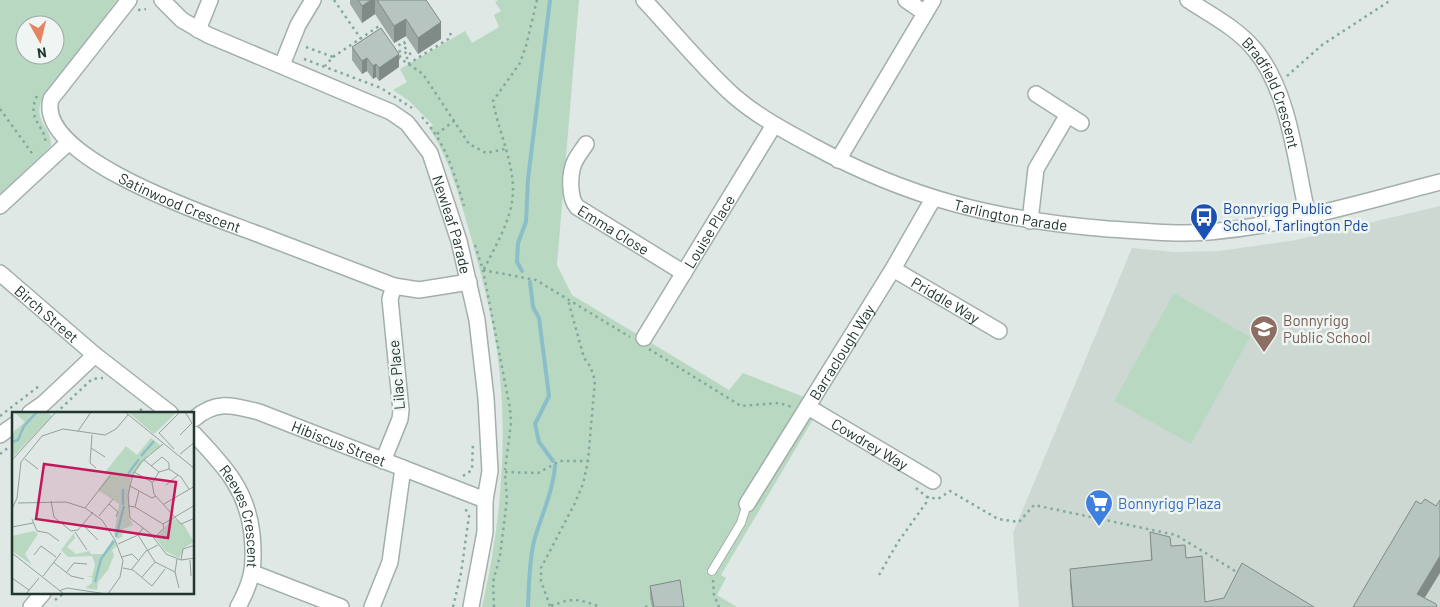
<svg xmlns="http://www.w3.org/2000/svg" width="1440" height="607" viewBox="0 0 1440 607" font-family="Barlow,sans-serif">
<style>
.built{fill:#cdd8d3}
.green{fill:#b9d8c2;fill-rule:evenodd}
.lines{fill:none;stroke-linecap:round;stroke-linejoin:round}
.stream{stroke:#8bbec8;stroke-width:4}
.service-casing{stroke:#a3afab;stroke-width:10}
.minor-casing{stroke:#a3afab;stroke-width:18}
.path{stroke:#82a99d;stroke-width:2.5;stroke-dasharray:2.5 4;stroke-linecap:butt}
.service{stroke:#fff;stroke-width:8}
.minor{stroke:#fff;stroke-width:15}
.wall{fill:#9da9a5}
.shaded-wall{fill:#808a86}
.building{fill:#b7c5c0;stroke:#808a86}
.labels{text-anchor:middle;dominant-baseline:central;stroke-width:5;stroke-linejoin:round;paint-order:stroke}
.street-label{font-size:15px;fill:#223631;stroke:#eef5f2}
.transit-label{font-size:15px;fill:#164399;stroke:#eef5f2;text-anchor:start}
.education-label{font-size:15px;fill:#785e54;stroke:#eef5f2;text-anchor:start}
.shop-label{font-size:15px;fill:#366cbe;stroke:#eef5f2;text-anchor:start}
.inset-river{fill:none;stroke:#8bbec8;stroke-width:2.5}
.inset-road{fill:none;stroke:#93a19c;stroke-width:1}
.view{fill:#c2185b;fill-opacity:0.15;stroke:#c2185b;stroke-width:2.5}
.inset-edge{fill:none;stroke:#223631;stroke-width:2.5}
</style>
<rect width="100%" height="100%" fill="#dfe8e4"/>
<polygon class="built" points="1440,206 1440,607 1019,607 1013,533 1132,248 1174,252 1219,251 1296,240"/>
<g class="green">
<path d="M0,0H117L41,101C34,123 52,127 51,146L0,194ZM25,25H55V55H25Z"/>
<path d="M498,0H579L557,265L572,295L729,390L743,373L822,404L721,575L726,578L717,595L737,607H482C501,524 509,436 497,351C491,310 480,270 469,230C458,194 450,159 429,128L433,125L408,100L393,90L407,82L400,69L465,31L472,43L499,27L494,15L501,11L495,2Z"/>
<polygon points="1174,293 1250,337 1191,444 1114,401"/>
</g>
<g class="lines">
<g class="stream">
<polyline points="522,271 517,262 518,243 526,222 528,179 550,0"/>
<polyline points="530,282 533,307 539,318 549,396 535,424 539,442 553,461"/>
<path d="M528,607C529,585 529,563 534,541C541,516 553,492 555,466"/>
</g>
<g class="service-casing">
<polyline id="service" points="712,571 741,523 747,504"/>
</g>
<g class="minor-casing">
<g id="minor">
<path id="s1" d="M129,0L51,99C34,159 219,219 263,236C306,252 350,269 394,286L419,290L469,282"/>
<path id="s2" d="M162,0L182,20L208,35L391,112L407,123L430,153L459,241L477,320L486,398L490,471L485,500V532L471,607"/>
<path id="s3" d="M644,0C674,32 702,67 734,96C757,116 785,131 811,145C910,199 997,220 1108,229C1142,231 1175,235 1209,232C1288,225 1363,202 1440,182"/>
<polyline points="906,0 925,13"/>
<path id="s4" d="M1188,0C1211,15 1237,28 1255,50C1290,92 1296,165 1308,217"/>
<polyline points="198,30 210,0"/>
<polyline points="282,65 298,25 313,0"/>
<polyline points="1036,94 1081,123"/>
<path id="s5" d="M586,144C583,149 578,155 575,161C569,173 569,198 577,207L684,273"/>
<polyline points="838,160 933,0"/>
<polyline points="0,206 69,142"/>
<polyline points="1030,221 1036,169 1067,116"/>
<path id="s6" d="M893,269L999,331"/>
<path id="s7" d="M0,273L95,355L170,413"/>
<path id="s8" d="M644,338L774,125"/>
<path id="s9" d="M808,407L933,481"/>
<polyline points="30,413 43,404 95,355"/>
<path id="s10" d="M194,419C216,400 232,405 259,412L485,500"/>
<path id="s11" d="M194,434C224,466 247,489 252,534C255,565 253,580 238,607"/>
<polyline points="0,435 14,425"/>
<polyline points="383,461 400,419 401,410 390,299 394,286"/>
<path id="s12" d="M747,504L893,269L933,199"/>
<polyline points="253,573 341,607"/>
<polyline points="31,607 43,593"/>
<polyline points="372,607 390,562 403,468"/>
</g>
</g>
<g class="path">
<polyline points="334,0 361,39"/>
<polyline points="138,10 146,9"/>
<polyline points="306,47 333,57 325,66"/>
<polyline points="393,49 404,42 407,47 395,54"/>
<polyline points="333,57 382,24"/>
<polyline points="398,57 423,74 454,121"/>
<polyline points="399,57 408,51 411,55 403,61"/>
<polyline points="304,59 381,88 412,108"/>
<polyline points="408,64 450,38 451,29"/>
<polyline points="1287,76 1322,45 1391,0"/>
<path d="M37,96C25,120 48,128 45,144"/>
<polyline points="0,109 34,156"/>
<path d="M422,117C446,143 454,173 464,206"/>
<polyline points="437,134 454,121 469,144 486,153 505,149"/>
<polyline points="475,245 483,270 510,408 511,423 505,470"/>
<path d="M484,269C496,245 513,217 513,190C513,160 498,130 493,101L520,63L526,46L537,0"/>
<polyline points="483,270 536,280 630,337"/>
<polyline points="649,349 741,406 779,403 792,407"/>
<polyline points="140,409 145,413"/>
<polyline points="56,413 92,379 103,378"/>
<polyline points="0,416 39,386"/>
<polyline points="0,454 9,447"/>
<polyline points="505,472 538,473 560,461 588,461"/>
<polyline points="463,476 472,470 473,442"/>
<polyline points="916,488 927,497 938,499 950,491 998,519 1019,522 1034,505 1176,535 1240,574"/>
<polyline points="879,575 898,542 926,503 928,496"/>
<polyline points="713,580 714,595 719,607"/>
<polyline points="55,600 64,593"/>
<polyline points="550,606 541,581 541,568 575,503 583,484 588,461 595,380 590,366 584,358 568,300"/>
<path d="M551,606C573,597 579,599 600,607"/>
<polyline points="453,607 461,573 469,516 464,506"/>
<polyline points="494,607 493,582 500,556 507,499 505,475"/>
<polyline points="645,607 651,606"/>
</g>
<use href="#service" class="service"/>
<use href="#minor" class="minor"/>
</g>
<g class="wall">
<polygon points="350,0 426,0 441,39 418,54 406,36 394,43 375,14 362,23 350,4"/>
<polygon points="352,47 399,67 379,81 376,77 373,79 367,71 362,74 352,60"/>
<polygon points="1150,532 1186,558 1205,602 1314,607 1072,607 1070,585 1070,569 1151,560"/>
<polygon points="650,586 684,607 652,607 650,598"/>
</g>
<g class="shaded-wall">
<polygon points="371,0 375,0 375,14 362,23 362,6"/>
<polygon points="406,19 406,36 394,43 394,26"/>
<polygon points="441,22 441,39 418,54 418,38"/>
<polygon points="399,54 399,67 379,81 379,68"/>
<polygon points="367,58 367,71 362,74 362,61"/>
<polygon points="376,64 376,77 373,79 373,66"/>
<polygon points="1440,556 1440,573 1419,607 1417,594"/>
</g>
<g class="building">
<polygon points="358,0 371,0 362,6"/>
<polygon points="377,0 426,0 441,22 418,38 406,19 394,26"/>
<polygon points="381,28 399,54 379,68 376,64 373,66 367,58 362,61 352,47"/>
<polygon points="1425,499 1436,506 1440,500 1440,556 1417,594 1436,604 1437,607 1353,607 1416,501 1421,504"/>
<polygon points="1150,532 1170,537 1171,546 1185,545 1186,558 1202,556 1205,602 1224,598 1242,563 1314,607 1073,607 1070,569 1152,560"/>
<polygon points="680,580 684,607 654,607 650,586"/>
</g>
<defs>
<g id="bus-pin" transform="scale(1.4375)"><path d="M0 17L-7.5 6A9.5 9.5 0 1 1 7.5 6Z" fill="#1a4fb4" stroke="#eef5f2"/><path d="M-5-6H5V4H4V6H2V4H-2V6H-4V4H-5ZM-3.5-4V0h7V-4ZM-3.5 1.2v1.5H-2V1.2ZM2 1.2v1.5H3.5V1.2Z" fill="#fff"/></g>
<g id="school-pin" transform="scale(1.4375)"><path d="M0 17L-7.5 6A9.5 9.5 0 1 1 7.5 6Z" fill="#8d6e63" stroke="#eef5f2"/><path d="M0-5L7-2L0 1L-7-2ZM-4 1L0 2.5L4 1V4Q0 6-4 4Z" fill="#fff"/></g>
<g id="supermarket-pin" transform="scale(1.4375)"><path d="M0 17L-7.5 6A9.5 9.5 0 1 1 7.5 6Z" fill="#3f7fe0" stroke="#eef5f2"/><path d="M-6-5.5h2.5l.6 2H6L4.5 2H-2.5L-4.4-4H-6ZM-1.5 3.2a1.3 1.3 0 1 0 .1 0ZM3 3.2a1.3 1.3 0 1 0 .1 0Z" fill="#fff"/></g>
</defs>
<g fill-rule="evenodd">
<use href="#bus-pin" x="1204" y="217"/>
<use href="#school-pin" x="1264" y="329"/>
<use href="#supermarket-pin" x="1099" y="503"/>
</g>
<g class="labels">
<g class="street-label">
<text stroke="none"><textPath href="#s4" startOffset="130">Bradfield Crescent</textPath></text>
<text stroke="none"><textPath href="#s1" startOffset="302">Satinwood Crescent</textPath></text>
<text stroke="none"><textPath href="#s3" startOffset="436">Tarlington Parade</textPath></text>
<text stroke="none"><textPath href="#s2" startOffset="389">Newleaf Parade</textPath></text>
<text stroke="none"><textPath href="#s5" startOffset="111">Emma Close</textPath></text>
<text stroke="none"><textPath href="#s8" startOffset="125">Louise Place</textPath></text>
<text stroke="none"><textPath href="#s6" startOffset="61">Priddle Way</textPath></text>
<text stroke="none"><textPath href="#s7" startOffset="62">Birch Street</textPath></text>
<text stroke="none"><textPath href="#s12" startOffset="179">Barraclough Way</textPath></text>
<text transform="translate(396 375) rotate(-95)">Lilac Place</text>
<text stroke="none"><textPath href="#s10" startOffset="155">Hibiscus Street</textPath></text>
<text stroke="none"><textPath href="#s9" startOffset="72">Cowdrey Way</textPath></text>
<text stroke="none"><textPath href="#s11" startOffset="98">Reeves Crescent</textPath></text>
</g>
<g class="transit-label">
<text x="1223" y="208">Bonnyrigg Public<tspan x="1223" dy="17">School, Tarlington Pde</tspan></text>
</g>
<g class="education-label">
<text x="1283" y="320">Bonnyrigg<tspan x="1283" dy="17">Public School</tspan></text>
</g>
<g class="shop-label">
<text x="1118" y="503">Bonnyrigg Plaza</text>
</g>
</g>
<g transform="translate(12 412)">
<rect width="182" height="182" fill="#dfe8e4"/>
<path d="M2,0H35L40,4L0,46V21L13,10ZM116,0H165L142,22ZM139,26L149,34L136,43L118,68L117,105L121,113L111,117L110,125L105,127L102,122L107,92L86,78L98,62L94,59L114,34L125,43ZM161,106L172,113L182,130L173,135L167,146L153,139L144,126ZM22,119L26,122L13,142L20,153L0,139V124ZM62,121L63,126L55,135L64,142L77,139L79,142H91L101,127L105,134L100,138L102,143L96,158L86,170L85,178L73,176L80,171V165H74L80,164L83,153L80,144L56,145L49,138Z" fill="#b9d8c2"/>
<path class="inset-river" d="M0,30L6,28L12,14L25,0M129,44L142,29M116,62L127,47M111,93V77M104,125L112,94M83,170L89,147L102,129"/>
<path class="inset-road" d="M113,0L183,57M66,19L79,0M80,23L78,51L84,56M168,23L180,11L173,0M151,32L129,50L121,62L116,83L118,106L139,122L154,142L169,148L183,146M79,36L93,45M162,37L147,21L168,0M168,42L183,30M13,47L26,57M0,48L44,0M132,48L147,60M139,54L150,45L157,51V57M122,60L140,70M154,73L166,63M118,74L140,86L144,84M177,77L169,65L157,57L147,60L140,71L142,82L169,112L183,106M39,89L42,105L59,119L66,118L81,100M6,91L54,90L73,96L90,108L103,128L111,149L108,165L96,182M97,92L106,100L104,105M152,92L183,74M116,94L123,95L151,112L152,116L142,126M123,95L127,79M73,96L98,64M0,97L5,86L9,50L30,24L51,17L93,23L104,17L116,3M87,104L101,87M20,107L25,119L36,121L47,129M151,112L183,93M71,113L86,128M0,115L21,111M63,120L75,138M126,123L143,150L163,160M106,132L126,123L131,116M0,141L52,182M22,143L29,134L44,145M110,145L120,142L127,149M165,147L163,160L167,176M169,148L171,137L183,133M178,148L179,164M41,150L59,164L72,167M111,156L121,158L140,174L153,157M120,157L134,139L146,133M54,161L62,151L75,152M31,164L49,141M130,165L143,150M0,166L17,178M47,179L55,176L94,182M14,182L27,166"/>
<path class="view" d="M32,52L164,70L156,126L24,107Z"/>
<rect width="182" height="182" class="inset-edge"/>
</g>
<g transform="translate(40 40) rotate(172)"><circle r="24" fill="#eef5f2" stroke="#9ca9a5"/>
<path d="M0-4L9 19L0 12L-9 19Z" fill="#e38462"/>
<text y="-8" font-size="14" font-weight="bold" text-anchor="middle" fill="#223631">N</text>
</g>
</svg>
